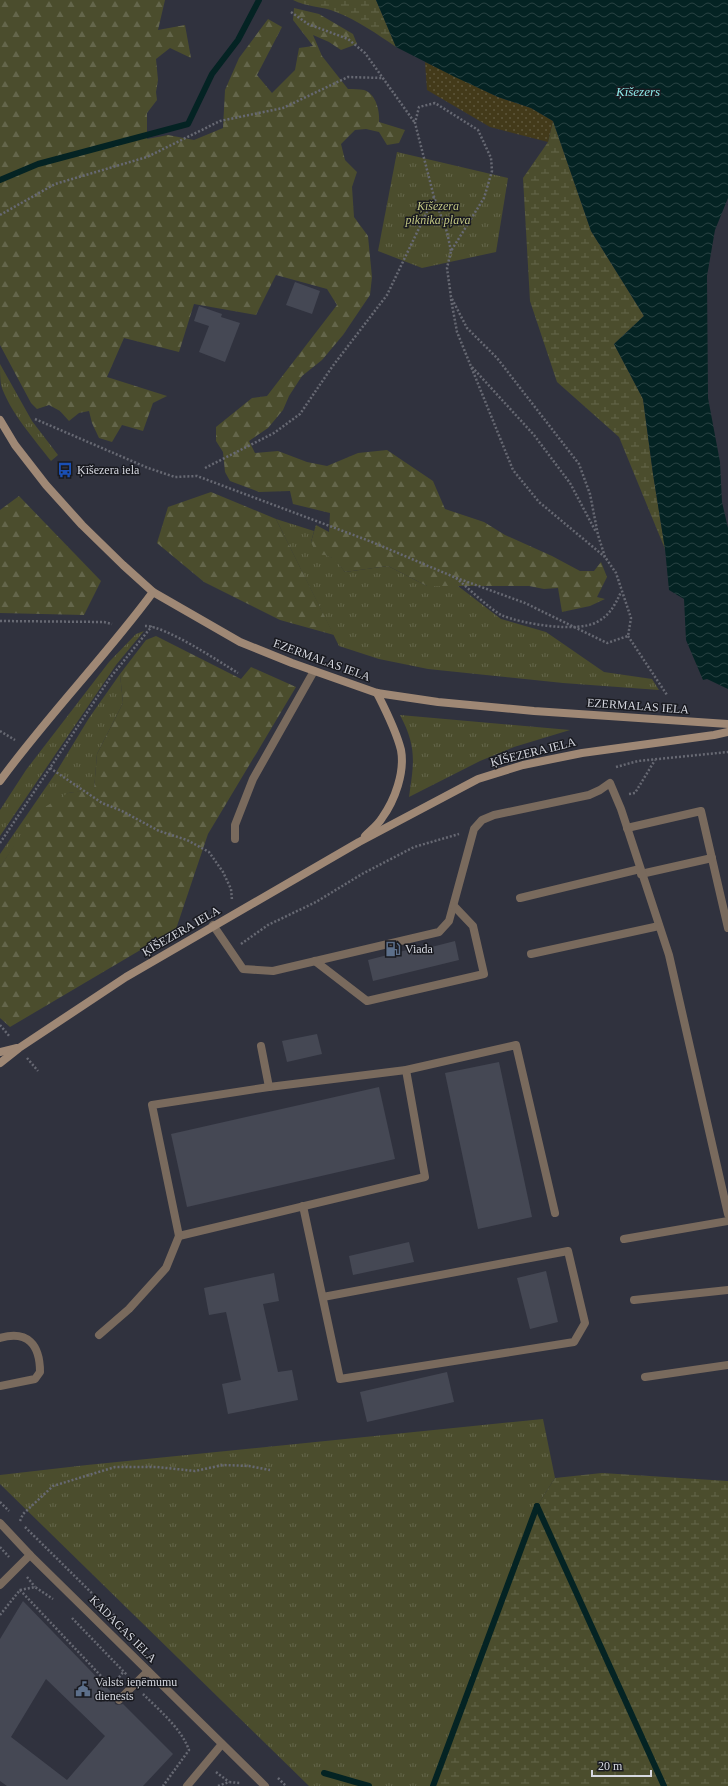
<svg xmlns="http://www.w3.org/2000/svg" width="728" height="1786" viewBox="0 0 728 1786" font-family="Georgia,serif">
<style>
.grass{fill:url(#grass-tufts)}
.forest{fill:url(#forest-firs)}
.wetland{fill:url(#wetland-marsh)}
.sand{fill:url(#sand-dots)}
.water{fill:url(#water-waves)}
.lines{fill:none;stroke-linecap:round;stroke-linejoin:round}
.stream{stroke:#042323;stroke-width:6}
.building{fill:#454854;fill-rule:evenodd}
.path{stroke:#676973;stroke-width:2.5;stroke-dasharray:2 2;stroke-linecap:butt}
.lane{stroke:#796a5d;stroke-width:8}
.street{stroke:#796a5d;stroke-width:8}
.secondary{stroke:#9f8875;stroke-width:8}
.labels{text-anchor:middle;dominant-baseline:central;stroke-width:3;stroke-linejoin:round;paint-order:stroke}
.park-label{font-size:12px;font-style:italic;fill:#c2c682;stroke:#191a20}
.poi-label{font-size:12px;fill:#d6d8e0;stroke:#191a20;text-anchor:start}
.street-label{font-size:12px;fill:#d6d8e0;stroke:#191a20}
.water-label{font-size:13px;font-style:italic;fill:#8deaea;stroke:#191a20}
</style>
<defs>
<pattern id="grass-tufts" width="24" height="20" patternUnits="userSpaceOnUse"><rect width="24" height="20" fill="#4b4d2d"/><path d="M3 7l-1-3M5 7V3M7 7l1-3M15 17l-1-3M17 17v-4M19 17l1-3" fill="none" stroke="#64664b"/></pattern>
<pattern id="forest-firs" width="22" height="20" patternUnits="userSpaceOnUse"><rect width="22" height="20" fill="#4b4d2d"/><path d="M5 1l3.5 6h-7zM16 11l3.5 6h-7z" fill="#64664b"/></pattern>
<pattern id="wetland-marsh" width="20" height="14" patternUnits="userSpaceOnUse"><rect width="20" height="14" fill="#4b4d2d"/><path d="M1 5h8M5 5V1M11 12h8M15 12V8" fill="none" stroke="#64664b"/></pattern>
<pattern id="sand-dots" width="8" height="8" patternUnits="userSpaceOnUse"><rect width="8" height="8" fill="#433a1a"/><path d="M2 2h.1M6 6h.1" fill="none" stroke="#5d563b" stroke-width="1.8" stroke-linecap="round"/></pattern>
<pattern id="water-waves" width="16" height="10" patternUnits="userSpaceOnUse"><rect width="16" height="10" fill="#042323"/><path d="M0 5q4-4 8 0t8 0" fill="none" stroke="#284243"/></pattern>
</defs>
<rect width="100%" height="100%" fill="#30323e"/>
<g class="grass">
<polygon points="397,152 508,178 496,252 422,268 378,251"/>
<path d="M0,364L32,421L58,455L51,461C35,440 9,411 1,385C0,379 0,370 0,364Z"/>
<polygon points="276,519 314,531 311,542 324,554 335,559 345,572 388,566 427,586 458,586 501,619 546,632 604,672 652,679 659,690 563,683 428,669 379,659 339,646"/>
<polygon points="144,631 116,665 0,836 0,810 26,770 109,662 136,634"/>
<polygon points="120,674 123,703 97,754 94,790 68,793 17,842 0,867 0,854 55,774 89,718"/>
<path d="M400,715L570,730L514,747L480,761L409,797C414,763 417,747 400,715Z"/>
<polygon points="543,1419 555,1478 537,1506 433,1786 309,1786 0,1484 0,1475 87,1465"/>
</g>
<g class="forest">
<path d="M0,0H165L158,30L185,25L191,58L170,48L156,59L158,80L156,92L157,100L147,113V139L168,135L194,140L223,128L225,90L239,58L268,19L282,27L257,75L272,93L295,70L299,48L313,46L293,20L294,8L319,14L353,34L357,44L341,50L329,42L313,35L322,56L348,89C353,89 359,89 364,90C376,94 380,111 379,122L405,130L399,143L387,145L379,132L366,129L355,130L341,144L345,160L357,172L352,187L354,217L368,236L372,277L370,295L343,335L322,360L302,376L289,396L283,410L268,428L249,441L255,453L278,451L307,462L327,466L358,453L387,450L433,481L445,509L484,522L505,535L552,556L580,571H594L601,562L607,577L597,597L605,599L590,606L562,612L558,588L544,589L529,586H427L388,566L345,572C337,562 331,553 317,555L311,542L316,525L329,532L330,513L293,504L290,491L259,492L230,481L225,472L223,452L216,441V427L252,398L267,396L337,305L327,289L276,275L256,315L194,304L179,352L124,338L107,377L167,396L153,403L143,431L122,425L112,442L99,438L92,423L89,411L79,413L69,421L60,411L49,405L37,409L31,403L0,345Z"/>
<polygon points="211,492 276,519 334,635 280,620 204,582 157,543 168,507"/>
<polygon points="19,496 101,581 84,615 0,613 0,510"/>
<polygon points="156,636 241,679 251,667 296,687 208,834 176,929 10,1027 0,1018 0,867 35,813 68,793 94,789 97,754 123,703 120,674 146,640"/>
</g>
<g class="wetland">
<path d="M293,0H376L396,47C377,34 357,20 336,12C322,6 306,7 293,0Z"/>
<polygon points="553,121 591,231 644,316 614,344 643,399 653,474 665,549 619,437 557,382 530,301 523,178 548,142"/>
<polygon points="602,1473 728,1481 728,1786 433,1786 537,1506 555,1478"/>
</g>
<polygon class="sand" points="425,62 498,97 531,108 553,121 548,142 490,127 427,90"/>
<polygon class="water" points="376,0 728,0 728,198 715,230 707,276 708,398 720,462 722,502 728,528 728,689 707,679 703,680 686,640 684,599 669,590 665,549 653,474 643,399 614,344 644,316 591,231 553,121 531,108 498,97 455,77 396,47"/>
<g class="lines">
<g class="stream">
<polyline points="0,180 38,164 188,124 212,74 238,40 259,0"/>
<polyline points="537,1506 664,1786"/>
<polyline points="324,1773 369,1786"/>
<polyline points="433,1786 537,1506"/>
</g>
</g>
<g class="building">
<polygon points="295,282 320,291 312,314 286,305"/>
<polygon points="199,306 222,314 221,317 240,323 225,362 199,352 209,326 194,321"/>
<polygon points="455,941 459,960 373,981 368,960 407,950 408,953"/>
<polygon points="317,1034 322,1054 287,1062 282,1041"/>
<polygon points="499,1062 532,1217 478,1229 445,1073"/>
<polygon points="379,1087 395,1159 187,1207 171,1134"/>
<polygon points="409,1242 414,1262 353,1275 349,1256"/>
<polygon points="546,1271 558,1322 530,1329 517,1278"/>
<polygon points="274,1273 279,1301 263,1304 278,1372 292,1370 298,1400 228,1414 222,1384 241,1380 226,1312 209,1315 204,1288"/>
<polygon points="447,1372 454,1402 367,1422 360,1392"/>
<path d="M23,1601L115,1696L114,1699L115,1704L118,1705L123,1704L173,1754L143,1786H7L0,1781V1639ZM46,1679L105,1736L67,1780L11,1737Z"/>
</g>
<g class="lines">
<g class="path">
<polyline points="291,12 308,24 348,39 365,53 415,123"/>
<polyline points="0,215 55,184 147,157 220,121 283,108 348,77 382,78"/>
<polyline points="451,299 457,332 513,470 539,502 605,557"/>
<polyline points="472,367 534,435 570,483 596,532"/>
<polyline points="35,419 148,468 175,477 197,476 372,542 454,577 525,603 607,643 628,636 631,618 616,573 605,557 598,535 590,494 579,464 497,358 467,328 451,297 447,268 451,251 484,198 492,171 491,158 478,130 435,103 419,107 415,123 434,197 447,232 451,251"/>
<polyline points="205,468 274,433 300,414 332,367 387,295 434,197"/>
<path d="M456,578C467,587 490,609 501,615C522,624 577,633 597,622C610,615 615,605 621,592"/>
<polyline points="0,621 104,622 112,624"/>
<path d="M145,626C166,626 218,661 238,673"/>
<polyline points="628,636 667,695"/>
<polyline points="0,731 15,740"/>
<polyline points="616,767 638,761 728,752"/>
<polyline points="50,768 102,803 122,811 159,831 187,840 209,852 223,872 231,889 232,900"/>
<polyline points="629,794 635,793 655,760"/>
<polyline points="0,843 110,678 152,626"/>
<polyline points="241,944 268,925 316,902 362,874 414,847 459,834"/>
<polyline points="0,1025 10,1037"/>
<polyline points="27,1058 38,1071"/>
<polyline points="0,1502 9,1511"/>
<polyline points="20,1521 23,1514 53,1486 115,1467 157,1467 195,1471 223,1465 249,1466 270,1470"/>
<polyline points="25,1527 117,1618"/>
<polyline points="0,1547 9,1557"/>
<polyline points="27,1577 35,1587"/>
<polyline points="20,1590 101,1676 109,1682 116,1681 124,1671"/>
<polyline points="0,1615 20,1590 35,1587 53,1599"/>
<polyline points="72,1618 127,1675"/>
<path d="M143,1694C159,1710 181,1728 189,1750L163,1786"/>
<polyline points="216,1772 229,1782"/>
<polyline points="278,1778 286,1786"/>
<polyline points="218,1786 229,1782 240,1783"/>
</g>
<g class="lane">
<polyline points="627,828 701,811 728,928"/>
<polyline points="235,839 235,825 253,779 314,671"/>
<polyline points="641,874 712,858"/>
<polyline points="520,898 640,869"/>
<polyline points="213,925 243,969 273,971 439,932 449,921 474,829 482,820 494,815 589,795 600,790 610,783 621,809 669,955 728,1214"/>
<polyline points="531,954 659,926"/>
<polyline points="315,961 367,1001 484,974 473,926 454,906"/>
<polyline points="269,1087 406,1070 516,1045 555,1213"/>
<polyline points="303,1206 340,1379 574,1342 585,1323 568,1251 323,1297"/>
<polyline points="179,1236 425,1177 406,1070"/>
<polyline points="624,1239 728,1221"/>
<polyline points="634,1300 728,1290"/>
<polyline points="99,1335 129,1309 166,1268 179,1236 152,1105 269,1087 261,1046"/>
<path d="M0,1338C28,1330 40,1345 40,1372L35,1379L0,1386"/>
<polyline points="645,1377 728,1365"/>
<polyline points="119,1700 148,1671"/>
</g>
<g class="street">
<polyline points="0,1523 30,1555 265,1786"/>
<polyline points="0,1585 30,1555"/>
<polyline points="187,1786 222,1744"/>
</g>
<g class="secondary">
<polyline points="0,420 15,445 46,485 82,525 123,565 153,592 240,642 292,663 377,693 438,702 534,711 728,724"/>
<path d="M0,781C48,715 105,657 153,592"/>
<path d="M365,836C371,830 378,825 382,818C395,800 405,772 401,750C396,730 386,711 377,693"/>
<polyline points="0,1052 17,1048"/>
<polyline points="0,1063 19,1048 126,977 359,842 478,779 523,765 582,753 714,735 728,732"/>
</g>
</g>
<defs>
<g id="bus-bare" transform="scale(1.2)"><path d="M-5-6H5V4H4V6H2V4H-2V6H-4V4H-5ZM-3.5-4V0h7V-4ZM-3.5 1.2v1.5H-2V1.2ZM2 1.2v1.5H3.5V1.2Z" fill="#1a4fb4" stroke="#191a20" stroke-width="2.5" paint-order="stroke"/></g>
<g id="fuel-bare" transform="scale(1.2)"><path d="M-5.5-6h7V0h2V4h1.3V-2.5L3-4.5l.8-.8L6-3V5H2.5V1h-1V6h-7ZM-4.2-4.7v3.2H.2V-4.7Z" fill="#5c6f8a" stroke="#191a20" stroke-width="2.5" paint-order="stroke"/></g>
<g id="civic-bare" transform="scale(1.2)"><path d="M-.6-6.5H3V-4.5H.6V-3L4-1V1h2V6H-6V1h2V-1L-.6-3ZM-1.2 2.5V6h2.4V2.5Z" fill="#5c6f8a" stroke="#191a20" stroke-width="2.5" paint-order="stroke"/></g>
</defs>
<g fill-rule="evenodd">
<use href="#bus-bare" x="65" y="470"/>
<use href="#fuel-bare" x="393" y="949"/>
<use href="#civic-bare" x="83" y="1689"/>
</g>
<g class="labels">
<g class="park-label">
<text x="438" y="206">Ķīšezera<tspan x="438" dy="14">piknika pļava</tspan></text>
</g>
<g class="poi-label">
<text x="77" y="470">Ķīšezera iela</text>
<text x="405" y="949">Viada</text>
<text x="95" y="1682">Valsts ieņēmumu<tspan x="95" dy="14">dienests</tspan></text>
</g>
<g class="street-label">
<text transform="translate(322 660) rotate(20)">EZERMALAS IELA</text>
<text transform="translate(638 706) rotate(4)">EZERMALAS IELA</text>
<text transform="translate(533 752) rotate(-14)">ĶĪŠEZERA IELA</text>
<text transform="translate(181 931) rotate(-30)">ĶĪŠEZERA IELA</text>
<text transform="translate(123 1629) rotate(45)">KADAGAS IELA</text>
</g>
<g class="water-label">
<text x="638" y="91">Ķīšezers</text>
</g>
</g>
<path d="M592 1770v6h59v-6" fill="none" stroke="#d6d8e0" stroke-width="2"/>
<text x="598" y="1770" font-size="12" fill="#d6d8e0" stroke="#191a20" stroke-width="3" paint-order="stroke">20 m</text>
</svg>
